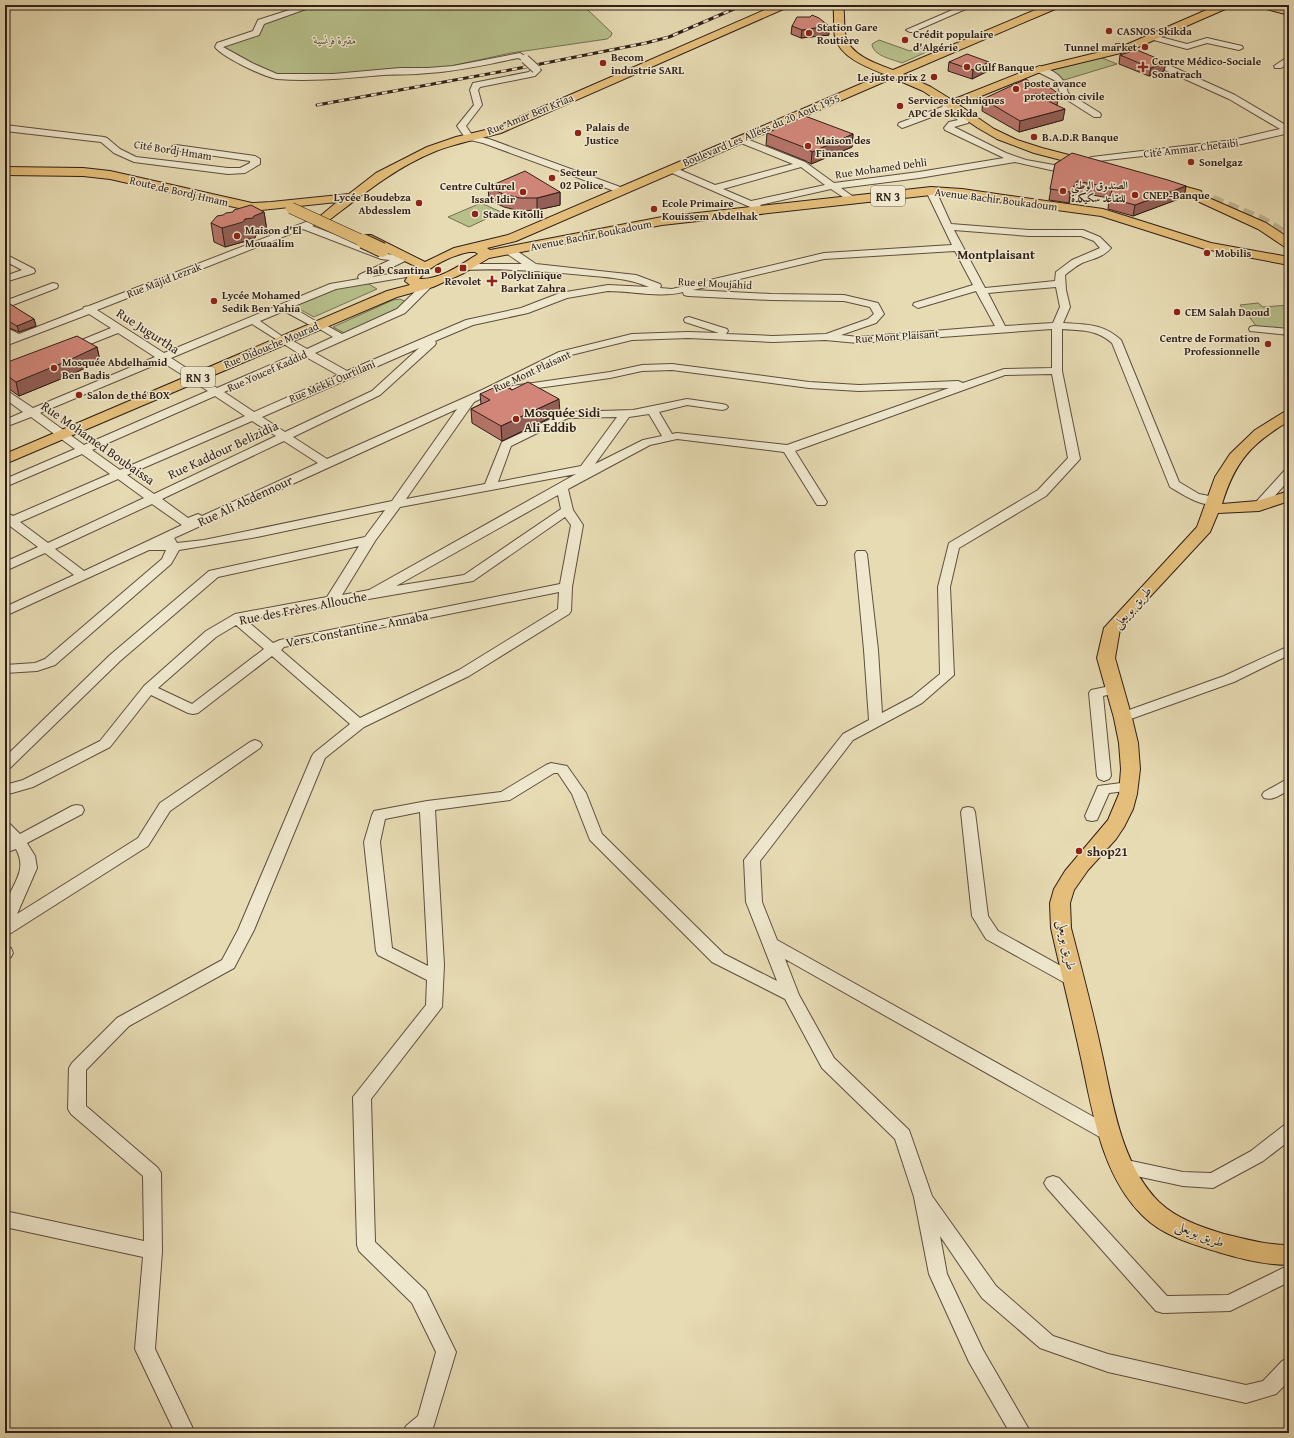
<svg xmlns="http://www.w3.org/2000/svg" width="1294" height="1438" viewBox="0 0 1294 1438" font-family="'Gentium Book Plus',Amiri,serif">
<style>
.green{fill:#b7c08b;stroke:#747052}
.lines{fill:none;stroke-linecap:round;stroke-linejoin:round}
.major-tunnel{stroke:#c2b594;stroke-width:11;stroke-dasharray:11 5.5;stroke-linecap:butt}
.minor-casing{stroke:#5e4e3f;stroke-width:2}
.major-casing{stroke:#301f18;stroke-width:2}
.minor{fill:#efe8ce;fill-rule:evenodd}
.major{fill:#e4be7a;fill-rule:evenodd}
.rail-casing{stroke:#301f18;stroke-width:3}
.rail{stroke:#efe8ce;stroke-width:2;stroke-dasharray:5.5;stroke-linecap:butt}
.minor-bridge-casing{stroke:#5e4e3f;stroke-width:10;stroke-linecap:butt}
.major-bridge-far1-casing{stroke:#301f18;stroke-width:12;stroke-linecap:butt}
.major-bridge-casing{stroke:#301f18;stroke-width:16;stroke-linecap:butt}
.minor-bridge{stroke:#efe8ce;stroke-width:8}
.major-bridge-far1{stroke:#e4be7a;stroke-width:11}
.major-bridge{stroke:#e4be7a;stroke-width:14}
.wall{fill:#b47368;stroke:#301f18}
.shaded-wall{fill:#925e55;stroke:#301f18}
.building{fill:#d18679;stroke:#301f18}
.poi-dot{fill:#8f2418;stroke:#efe8ce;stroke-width:1.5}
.labels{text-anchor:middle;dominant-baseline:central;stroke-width:3;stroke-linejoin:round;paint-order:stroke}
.far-poi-label{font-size:11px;font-weight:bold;fill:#301f18;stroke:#efe8ce;text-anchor:start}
.far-park-label{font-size:11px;font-style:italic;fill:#584f3a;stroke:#efe8ce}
.far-street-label{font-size:11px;fill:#301f18;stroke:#efe8ce}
.shield{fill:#efe8ce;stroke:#695b4f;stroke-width:1}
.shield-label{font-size:12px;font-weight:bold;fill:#301f18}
.far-quarter-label{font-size:13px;font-weight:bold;fill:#301f18;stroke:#efe8ce}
.street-label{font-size:13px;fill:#301f18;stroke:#efe8ce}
.poi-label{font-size:13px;font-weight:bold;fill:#301f18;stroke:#efe8ce;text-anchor:start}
</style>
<rect width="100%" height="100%" fill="#e7dbb3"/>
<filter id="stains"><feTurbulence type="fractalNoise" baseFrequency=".005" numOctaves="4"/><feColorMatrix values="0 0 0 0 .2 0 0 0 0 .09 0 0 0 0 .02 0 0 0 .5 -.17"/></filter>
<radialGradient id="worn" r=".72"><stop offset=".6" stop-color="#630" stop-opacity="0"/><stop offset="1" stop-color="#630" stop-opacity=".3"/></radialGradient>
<g class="green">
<polygon points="316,5 565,5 588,10 612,33 611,36 607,39 511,53 437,69 348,76 278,75 245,61 222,48 224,45 258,34 263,23"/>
<path d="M879,40L910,51L918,47L921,48L925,47L933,49L902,63C892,59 873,56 872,44Z"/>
<polygon points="1100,57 1117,64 1064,80 1043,70"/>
<polygon points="481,203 501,212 469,227 448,217"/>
<polygon points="367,283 377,289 314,317 292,305 334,288"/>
<polygon points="400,299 407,302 399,310 346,334 333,327 393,300"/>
<polygon points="1258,303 1263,307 1289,305 1289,329 1257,327 1240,305"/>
</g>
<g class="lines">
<polyline class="major-tunnel" points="1212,200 1262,221 1289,237"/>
<g class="minor-casing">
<g id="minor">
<path d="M305,5H317L264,24L259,35L223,47L252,63L277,74H333L400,68H428L453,66L520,53L529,59L525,61L518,58C489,64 459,71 428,73C413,75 398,74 383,75C348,78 312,82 277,79C264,77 222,57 215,47L217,43L253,31L258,20Z"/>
<polygon points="964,5 975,5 913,32 910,32 906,30"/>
<polygon points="1150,35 1153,35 1187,44 1207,38 1242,46 1243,48 1239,50 1207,43 1187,49 1150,39"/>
<polygon points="1116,44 1122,44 1235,95 1289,127 1289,133 1233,146 1089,162 1087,160 1089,158 1092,157 1233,140 1280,129 1229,99 1116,48"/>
<polygon points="1286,58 1289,58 1289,63 1281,68 1275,68 1274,66"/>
<polygon points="536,66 541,70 535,76 480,87 478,90 482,105 466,126 472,135 489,139 623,188 625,190 623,192 617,192 483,143 466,139 457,126 474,105 470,90 473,83 529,72 533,67"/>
<path d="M1039,66C1054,70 1065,77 1068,93L1100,113L1101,115L1100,117H1094L1061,96L1056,81L1036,71L1035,69Z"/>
<path d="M948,100L952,103L951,108L969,121L968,123L954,127L1006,153L1026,160L1054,165L1067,157H1073L1075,159L1055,171L1015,162L919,178L841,188L855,198L857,200L855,202L852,203L831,189L760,205L762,207L757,210L672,173L670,171L675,168L678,169L715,185L793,164L741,143L740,141L744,138L805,162L834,183L919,172L1004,158L945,130L944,128L949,122L958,120L945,112L905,127L902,128L898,125L899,123L942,107L945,101ZM801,167L825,185L751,201L723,189Z"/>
<polygon points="5,125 104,137 107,138 120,149 136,157 228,168 240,168 250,163 250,161 173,150 171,148 173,146 176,145 255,156 260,159 260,164 245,173 228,174 134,162 114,153 101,142 5,131"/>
<path d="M931,188L936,191L951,224L1029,230H1083L1100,237L1111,248C1104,257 1092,259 1082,263C1076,266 1070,271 1065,275L1066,290L1070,307L1063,323C1088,325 1102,323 1121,340L1179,482L1199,494L1219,498L1221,501L1219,504C1202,508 1184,495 1170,487L1112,343C1096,329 1083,331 1062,329V371L1080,459L1046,496L959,548L950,587L954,675L922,703L853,740L760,861L762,902L777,940L1117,1130L1120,1135L1117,1140L1111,1142L1105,1140L785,959L799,995L834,1058L909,1130L932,1196L996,1286L1053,1336L1108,1354L1246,1385L1263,1381L1282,1361L1289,1358V1381L1276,1394L1246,1403L1108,1372L1040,1348L982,1298L940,1236L947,1274L983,1350L1031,1433H1010L969,1362L929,1274L914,1197L895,1139L822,1068L785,999L712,962L590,840L572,794L558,773H554L510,800L435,810L444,965L442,1007L371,1099L375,1242L426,1291L456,1352L433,1428L427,1433H403L406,1426L418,1416L436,1352L412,1303L359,1251L357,1245L353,1097L426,1005L427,980L378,955L376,951L364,842L372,815L374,811L379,810L427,801L501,792L546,765L551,763L567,766L586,793L602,834L724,954L777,981L746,902L744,860L843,734L869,720L864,650L855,554L857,551H865L867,554L878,650L882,713L912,697L940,674L938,587L949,543L1038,490L1068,458L1052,374L1005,375L795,451L827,502L825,505H817L784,452L677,439L650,445L568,489L573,510L583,525L572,587L571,611L569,614L469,676L364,727L325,758L254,930L234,968L129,1026L86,1070V1106L158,1168L161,1173L162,1251L155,1349L195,1433H175L135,1349L143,1257L5,1227V1211L144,1241L143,1176L71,1114L68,1109L69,1068L72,1063L117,1018L222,960L238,930L312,756L314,753L350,724L272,656L198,713L193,714L188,713L151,695L110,747L33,787L5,795V785L23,780L100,741L144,686L206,631L235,614L327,597L359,546L218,577L120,661L10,768L5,770V757L110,655L209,571L365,537L385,510L257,537L179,550L171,564L55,665L37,671L5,673V665L35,663L45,659L162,559L166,550H149L5,616V607L74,575L45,553L5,571V562L38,547L10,526L5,528V512L13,516L110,474L82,454L5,487V479L75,449L31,417L5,427V420L23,412L5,399V391L9,392L33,408L155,357L118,333L75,350H67L66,348L67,346L111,328L89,314L5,346V339L10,337L5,334V327L19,334L83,309L84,307L89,306L324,215L327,216L329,218L327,220L312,226L387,254L402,256L406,259L405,261L372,277L418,269L423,272L418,275L336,289L292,307L317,322L322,323L342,334L397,309L427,280L431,279L436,282L405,313L315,353L347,371L466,320L521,308L560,293L608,285L649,287C628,278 605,277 583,275C543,271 503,268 463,270L458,267L463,264H522L506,253L505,251L506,249H514L536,264L636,275L660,284L661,286L660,288L672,289L824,253L952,245L926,191ZM303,229L381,259L390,260L359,275L358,277L359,279L330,284L164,353L97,310ZM954,230L1029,236H1081L1094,241L1100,248L1072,260L1056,272L1055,281L985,288ZM955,251L973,285L914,303L913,305L918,308L976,291L995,326L858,337L841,335L876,323L884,314L878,303L844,295L771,294L693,290L824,259ZM1056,287L1060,307L1053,323L1005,326L988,293ZM608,291C632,291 660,298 683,292L684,295L688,296L771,300L844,301L870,307L874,314L868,319L826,334L773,336L726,334L728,331L727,329L689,317L685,318L684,320L685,322L719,333L688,332L632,334L559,352L482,390L327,459L293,437L380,395L435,345L436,343L435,341L473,325L528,313L567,298ZM284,311L308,324L313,325L333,337L307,349L288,338L283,337L260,321ZM252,324L298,353L217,388L171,358ZM1052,329V368L1004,369L963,383L958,381L859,385L809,382L672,364L642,365L610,372L512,386L510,388L516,391L610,378L642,371L672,370L809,388L859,391L949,388L787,445L677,433L672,434L659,412L687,405L722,410L726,409L728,407L726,405L722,404L687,399L633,410L566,412L502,442L485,484L406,499L474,402L567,356L632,340L688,338L773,342L825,340L858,343ZM419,348L372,391L285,432L262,417ZM306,357L338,375L254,412L224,392ZM162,362L208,391L84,445L40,413ZM215,396L245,416L120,470L92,450ZM457,409L392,501L204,540L177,543L174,538ZM649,414L662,436L643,440L595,464L629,417ZM617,417L581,466L498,482L511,446L568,418ZM252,421L276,436L154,494L127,475ZM284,441L318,463L202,516L198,514L188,518L162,499ZM576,474L369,590L342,595L375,541L400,507ZM118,479L144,498L48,543L20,522ZM558,495L561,509L464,575L396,586ZM152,504L182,525L84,571L55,549ZM565,517L571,525L560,584L280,640L273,643L246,620L473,581ZM559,592L558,609L459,670L360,718L281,650L284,647ZM236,625L264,649L192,704L158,688L216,637ZM420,812L428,965V966L392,948L380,842L385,819Z"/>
<polygon points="5,254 34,269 35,271 34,273 5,282 5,276 22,270 5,261"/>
<polygon points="53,283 57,284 58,286 57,288 5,308 5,301"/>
<polygon points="1254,326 1289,329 1289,335 1250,331 1249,329 1250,327"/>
<polygon points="1289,469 1289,480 1263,509 1255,509 1253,506 1255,503 1285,470"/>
<polygon points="1289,646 1289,655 1234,682 1128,720 1123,721 1118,720 1116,717 1118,714 1224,676"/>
<polygon points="1115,685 1120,686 1122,689 1120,692 1103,696 1111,776 1109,779 1104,781 1099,779 1097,776 1089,693 1091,690"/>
<path d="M255,740L260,742L262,745L260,748L170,811L148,846L11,933L5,935C5,925 3,913 6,904C12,883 28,871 16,849L5,853V841L8,840L5,837V823L10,824L20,834L72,806L77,805L82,806L84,810L82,814L27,843L35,856L37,868L17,914L138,838L160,803L250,742Z"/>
<path d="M1289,778V790C1281,794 1274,801 1264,798L1262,795L1264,792Z"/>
<polygon points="1129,782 1134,784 1136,787 1134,790 1109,793 1097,820 1092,821 1087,820 1085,816 1098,786"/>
<polygon points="968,807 973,808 975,812 988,916 998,931 1079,976 1081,980 1079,984 1073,986 1067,984 986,939 972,916 961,812 963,808"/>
<polygon points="5,946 11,948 13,953 11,957 5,959"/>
<polygon points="1289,1124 1289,1141 1263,1161 1213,1188 1183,1186 1122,1173 1116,1171 1113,1166 1116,1161 1122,1159 1183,1172 1211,1173 1251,1151 1283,1126"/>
<polygon points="1053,1176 1059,1178 1167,1296 1228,1295 1283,1268 1289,1268 1289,1284 1285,1284 1230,1311 1163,1313 1156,1311 1047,1188 1044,1183 1047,1178"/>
</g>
</g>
<g class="major-casing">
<g id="major">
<path d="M776,5H789L788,7L501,133C479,139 457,143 436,151C396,167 362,195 328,221H320L318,218L337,202L252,211L110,179L83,176L5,175V167L83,168L110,171L252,203L271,202L349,194L376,173L427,147L456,137L494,128Z"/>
<path d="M833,5H843C845,15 843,26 846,37C850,55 877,64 893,70L1047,5H1061L1060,7L903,74L931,87L952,100L1030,69L1121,47L1218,5H1231L1230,7L1129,51L1038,73L959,105L994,129L1017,140L1042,148L1092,161L1094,163L1092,165L1088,167L1034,153L997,139L978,128L923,91L893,78L516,241L487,248L490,250L662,217L931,187L962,189L1103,209L1211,243L1289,257V265L1205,249L1101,216L962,197L931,195L662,225L489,258L464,273L433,287L397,297L5,464V454L387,291L410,285L405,281L409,274L417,267L363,241L361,238L363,235H371L425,262L454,248L508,235L884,74C866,67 840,57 835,37C833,26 835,15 833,5ZM469,252H475L478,254C462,264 440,280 419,279C429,266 453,255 469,252Z"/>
<polygon points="1258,5 1274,5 1289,9 1289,15 1259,7"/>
<polygon points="1161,180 1201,191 1202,195 1266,223 1289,238 1289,248 1285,247 1258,229 1180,193 1157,187 1155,184 1157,181"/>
<path d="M1289,411V421C1251,444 1235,461 1222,504L1257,501L1289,491V501L1259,511L1218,513L1210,532L1120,629L1115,658L1132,718L1138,743L1140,769L1137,794L1133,809L1124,827L1116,839L1088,870L1074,890L1070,903L1071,928C1082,970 1093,1012 1102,1054C1113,1104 1121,1164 1159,1202C1177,1219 1201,1227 1224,1234C1245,1239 1266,1245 1289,1245V1265C1265,1265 1241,1259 1218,1252C1192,1244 1163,1236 1143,1216C1099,1173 1092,1105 1079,1049C1070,1008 1060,968 1051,928L1050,903L1054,889L1065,871L1108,820L1119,794L1121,769L1119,743L1114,718L1097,658L1104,628L1197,527L1215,477L1230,454L1255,430L1284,412Z"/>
</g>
</g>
<use href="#minor" class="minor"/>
<use href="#major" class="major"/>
<g class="rail-casing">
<polyline id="rail" points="317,105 515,69 646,43 669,37 743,5"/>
</g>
<use href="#rail" class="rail"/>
<g class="minor-bridge-casing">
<polyline id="minor-bridge" points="525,59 536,69"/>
</g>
<g class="major-bridge-far1-casing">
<polyline id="major-bridge-far1" points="291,208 365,242"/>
</g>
<g class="major-bridge-casing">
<polyline id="major-bridge" points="363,241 382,250"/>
</g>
<use href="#minor-bridge" class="minor-bridge"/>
<use href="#major-bridge-far1" class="major-bridge-far1"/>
<use href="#major-bridge" class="major-bridge"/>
</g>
<g class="wall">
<polygon points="792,26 829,35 801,38 791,34"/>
<polygon points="1120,55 1166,62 1164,71 1149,76 1119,64"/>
<polygon points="949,62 989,62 988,71 972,79 948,71"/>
<polygon points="1033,84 1059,94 1057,105 1056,105 1063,120 1019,132 982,111 983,99"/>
<polygon points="767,133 853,134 852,147 811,164 806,161 766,145"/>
<polygon points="1055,164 1186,186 1184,197 1133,216 1108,209 1109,198 1076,192 1069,203 1049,200"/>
<polygon points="488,187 560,192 560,205 537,210 520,211 504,207 489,200"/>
<polygon points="264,212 267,231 256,235 255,238 248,239 246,241 225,247 214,242 211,223"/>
<polygon points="5,302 34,319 36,326 19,332 5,326"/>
<polygon points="97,347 100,361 68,376 19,396 5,386 5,363"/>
<polygon points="512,390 560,413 502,441 472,423 471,409 481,404 480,394"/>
</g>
<g class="shaded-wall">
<polygon points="829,26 829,35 801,38 802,30"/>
<polygon points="989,62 988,71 972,79 973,70"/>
<polygon points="1166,62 1164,71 1149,76 1151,68"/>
<polygon points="1065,109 1063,120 1019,132 1020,121"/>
<polygon points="853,134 852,147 811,164 812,152"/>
<polygon points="1077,181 1076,192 1069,203 1070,192"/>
<polygon points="1186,186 1184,197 1133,216 1135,205"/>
<polygon points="560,192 560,205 537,210 537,198"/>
<polygon points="264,212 267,231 256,235 255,238 248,239 246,241 225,247 222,228"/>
<polygon points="34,319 36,326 19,332 17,326"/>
<polygon points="97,347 100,361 68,376 19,396 16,382"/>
<polygon points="559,399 560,413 502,441 501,426"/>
</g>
<g class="building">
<polygon points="812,15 819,18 829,26 802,30 792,26 797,17 810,17"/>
<polygon points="1137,50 1166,62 1151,68 1120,55"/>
<polygon points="967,54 989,62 973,70 949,62"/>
<polygon points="1026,79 1033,84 1042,82 1059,94 1033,94 1065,109 1020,121 983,99"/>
<polygon points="805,116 853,134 812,152 806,148 767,133"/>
<polygon points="1072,153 1168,180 1186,186 1135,205 1109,198 1113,188 1077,181 1070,192 1050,189 1055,164"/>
<polygon points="525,171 560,192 537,198 520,198 503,194 488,187"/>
<polygon points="251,205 264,212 254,216 253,218 245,219 243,222 222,228 211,223 217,216 223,215 226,213 233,212 234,210"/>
<polygon points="5,302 7,302 34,319 17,326 5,319"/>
<polygon points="77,336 97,347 65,362 16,382 5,374 5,363"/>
<polygon points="528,382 559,399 501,426 471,409 490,400 480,394 502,384 512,390"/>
</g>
<g class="poi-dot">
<circle cx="1109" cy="31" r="4"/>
<circle cx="809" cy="33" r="4"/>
<circle cx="905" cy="40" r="4"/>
<circle cx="1145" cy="47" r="4"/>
<circle cx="603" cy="63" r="4"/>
<circle cx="967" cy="67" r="4"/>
<path d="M1141 61h4v4h4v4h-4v4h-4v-4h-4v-4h4z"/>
<circle cx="934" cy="77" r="4"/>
<circle cx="1016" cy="89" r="4"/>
<circle cx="900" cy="106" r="4"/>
<circle cx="578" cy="133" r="4"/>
<circle cx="1034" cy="137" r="4"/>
<circle cx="808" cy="146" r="4"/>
<circle cx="1191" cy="162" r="4"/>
<circle cx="552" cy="178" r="4"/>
<circle cx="1063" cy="191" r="4"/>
<circle cx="523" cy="192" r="4"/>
<circle cx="1135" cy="195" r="4"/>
<circle cx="419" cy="203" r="4"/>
<circle cx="654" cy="209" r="4"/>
<circle cx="475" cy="214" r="4"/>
<circle cx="237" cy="236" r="4"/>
<circle cx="1207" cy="253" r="4"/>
<rect x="459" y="264" width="8" height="8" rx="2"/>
<circle cx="438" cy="270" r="4"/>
<path d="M490 275h4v4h4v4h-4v4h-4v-4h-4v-4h4z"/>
<circle cx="214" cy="301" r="4"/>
<circle cx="1177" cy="312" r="4"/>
<circle cx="1268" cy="344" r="4"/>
<circle cx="54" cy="368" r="4"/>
<circle cx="79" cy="395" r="4"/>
<circle cx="516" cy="419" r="4"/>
<circle cx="1079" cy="851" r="4"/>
</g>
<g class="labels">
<g class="far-poi-label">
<text x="817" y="27">Station Gare<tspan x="817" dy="13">Routière</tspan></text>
<text x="1117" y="31">CASNOS Skikda</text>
<text x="913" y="34">Crédit populaire<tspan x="913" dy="13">d'Algérie</tspan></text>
<text x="1137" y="47" text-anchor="end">Tunnel market</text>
<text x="611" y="57">Becom<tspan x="611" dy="13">industrie SARL</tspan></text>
<text x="1152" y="61">Centre Médico-Sociale<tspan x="1152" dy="13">Sonatrach</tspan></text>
<text x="975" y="67">Gulf Banque</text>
<text x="926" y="77" text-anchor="end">Le juste prix 2</text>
<text x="1024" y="83">poste avance<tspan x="1024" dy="13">protection civile</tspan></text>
<text x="908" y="100">Services techniques<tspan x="908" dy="13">APC de Skikda</tspan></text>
<text x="586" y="127">Palais de<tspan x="586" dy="13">Justice</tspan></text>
<text x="1042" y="137">B.A.D.R Banque</text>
<text x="816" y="140">Maison des<tspan x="816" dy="13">Finances</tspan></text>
<text x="1199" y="162">Sonelgaz</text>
<text x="560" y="172">Secteur<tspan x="560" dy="13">02 Police</tspan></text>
<text x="1071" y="185">الصندوق الوطني<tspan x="1071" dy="13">للتقاعد سكيكدة</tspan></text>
<text x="515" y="186" text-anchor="end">Centre Culturel<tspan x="515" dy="13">Issat Idir</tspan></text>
<text x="1143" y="195">CNEP-Banque</text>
<text x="411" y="197" text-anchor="end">Lycée Boudebza<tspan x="411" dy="13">Abdesslem</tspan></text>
<text x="662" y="203">Ecole Primaire<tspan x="662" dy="13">Kouissem Abdelhak</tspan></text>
<text x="483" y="214">Stade Kitolli</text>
<text x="245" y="230">Maison d'El<tspan x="245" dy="13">Mouaalim</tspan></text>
<text x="1215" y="253">Mobilis</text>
<text x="430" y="270" text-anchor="end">Bab Csantina</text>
<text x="501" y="275">Polyclinique<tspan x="501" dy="13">Barkat Zahra</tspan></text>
<text x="463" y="281" text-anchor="middle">Revolet</text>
<text x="222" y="295">Lycée Mohamed<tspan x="222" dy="13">Sedik Ben Yahia</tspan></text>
<text x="1185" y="312">CEM Salah Daoud</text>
<text x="1260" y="338" text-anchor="end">Centre de Formation<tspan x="1260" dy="13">Professionnelle</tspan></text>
<text x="62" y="362">Mosquée Abdelhamid<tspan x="62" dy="13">Ben Badis</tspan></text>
<text x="87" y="395">Salon de thé BOX</text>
</g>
<g class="far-park-label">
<text x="335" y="40">مقبرة فرنسية</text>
</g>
<g class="far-street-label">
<text transform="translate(530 114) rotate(-22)">Rue Amar Ben Kriaa</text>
<text transform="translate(761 130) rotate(-23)">Boulevard Les Allées du 20 Aout 1955</text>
<text transform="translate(1191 148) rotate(-7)">Cité Ammar Chetaibi</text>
<text transform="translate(173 150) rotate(9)">Cité Bordj Hmam</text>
<text transform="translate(881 168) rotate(-8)">Rue Mohamed Dehli</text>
<text transform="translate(179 191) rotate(13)">Route de Bordj Hmam</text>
<text transform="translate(996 199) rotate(7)">Avenue Bachir Boukadoum</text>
<text transform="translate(591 235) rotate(-11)">Avenue Bachir Boukadoum</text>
<text transform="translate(164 280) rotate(-21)">Rue Majid Lezrak</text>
<text transform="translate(715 283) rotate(3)">Rue el Moujahid</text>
<text transform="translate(897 336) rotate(-4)">Rue Mont Plaisant</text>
<text transform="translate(271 345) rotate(-23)">Rue Didouche Mourad</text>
<text transform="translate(267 371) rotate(-24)">Rue Youcef Kaddid</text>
<text transform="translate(532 371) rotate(-25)">Rue Mont Plaisant</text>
<text transform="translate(332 381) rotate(-23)">Rue Mekki Ourtilani</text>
</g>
<g class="shield">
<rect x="871" y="186" width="34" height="20" rx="3"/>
<rect x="181" y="367" width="34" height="20" rx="3"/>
</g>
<g class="shield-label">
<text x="888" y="196">RN 3</text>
<text x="198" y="377">RN 3</text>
</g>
<g class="far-quarter-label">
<text x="996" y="254">Montplaisant</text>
</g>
<g class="street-label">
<text transform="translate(148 331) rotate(33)">Rue Jugurtha</text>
<text transform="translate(98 443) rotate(35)">Rue Mohamed Boubaissa</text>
<text transform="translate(223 450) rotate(-25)">Rue Kaddour Belizidia</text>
<text transform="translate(245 501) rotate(-25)">Rue Ali Abdennour</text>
<text transform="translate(1132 607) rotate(-48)">طريق بويعلى</text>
<text transform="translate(303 608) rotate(-11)">Rue des Frères Allouche</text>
<text transform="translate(357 629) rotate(-11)">Vers Constantine - Annaba</text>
<text transform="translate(1067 945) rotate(79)">طريق بويعلى</text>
<text transform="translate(1200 1234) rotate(21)">طريق بويعلى</text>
</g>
<g class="poi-label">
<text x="524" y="412">Mosquée Sidi<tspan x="524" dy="15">Ali Eddib</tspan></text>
<text x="1087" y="851">shop21</text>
</g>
</g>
<rect width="1294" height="1438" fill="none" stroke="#e7dbb3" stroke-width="20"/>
<rect x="6" y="6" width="1282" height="1426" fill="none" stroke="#301f18" stroke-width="2"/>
<rect x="10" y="10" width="1274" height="1418" fill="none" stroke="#301f18"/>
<rect width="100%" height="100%" filter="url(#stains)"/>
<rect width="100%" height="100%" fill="url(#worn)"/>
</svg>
